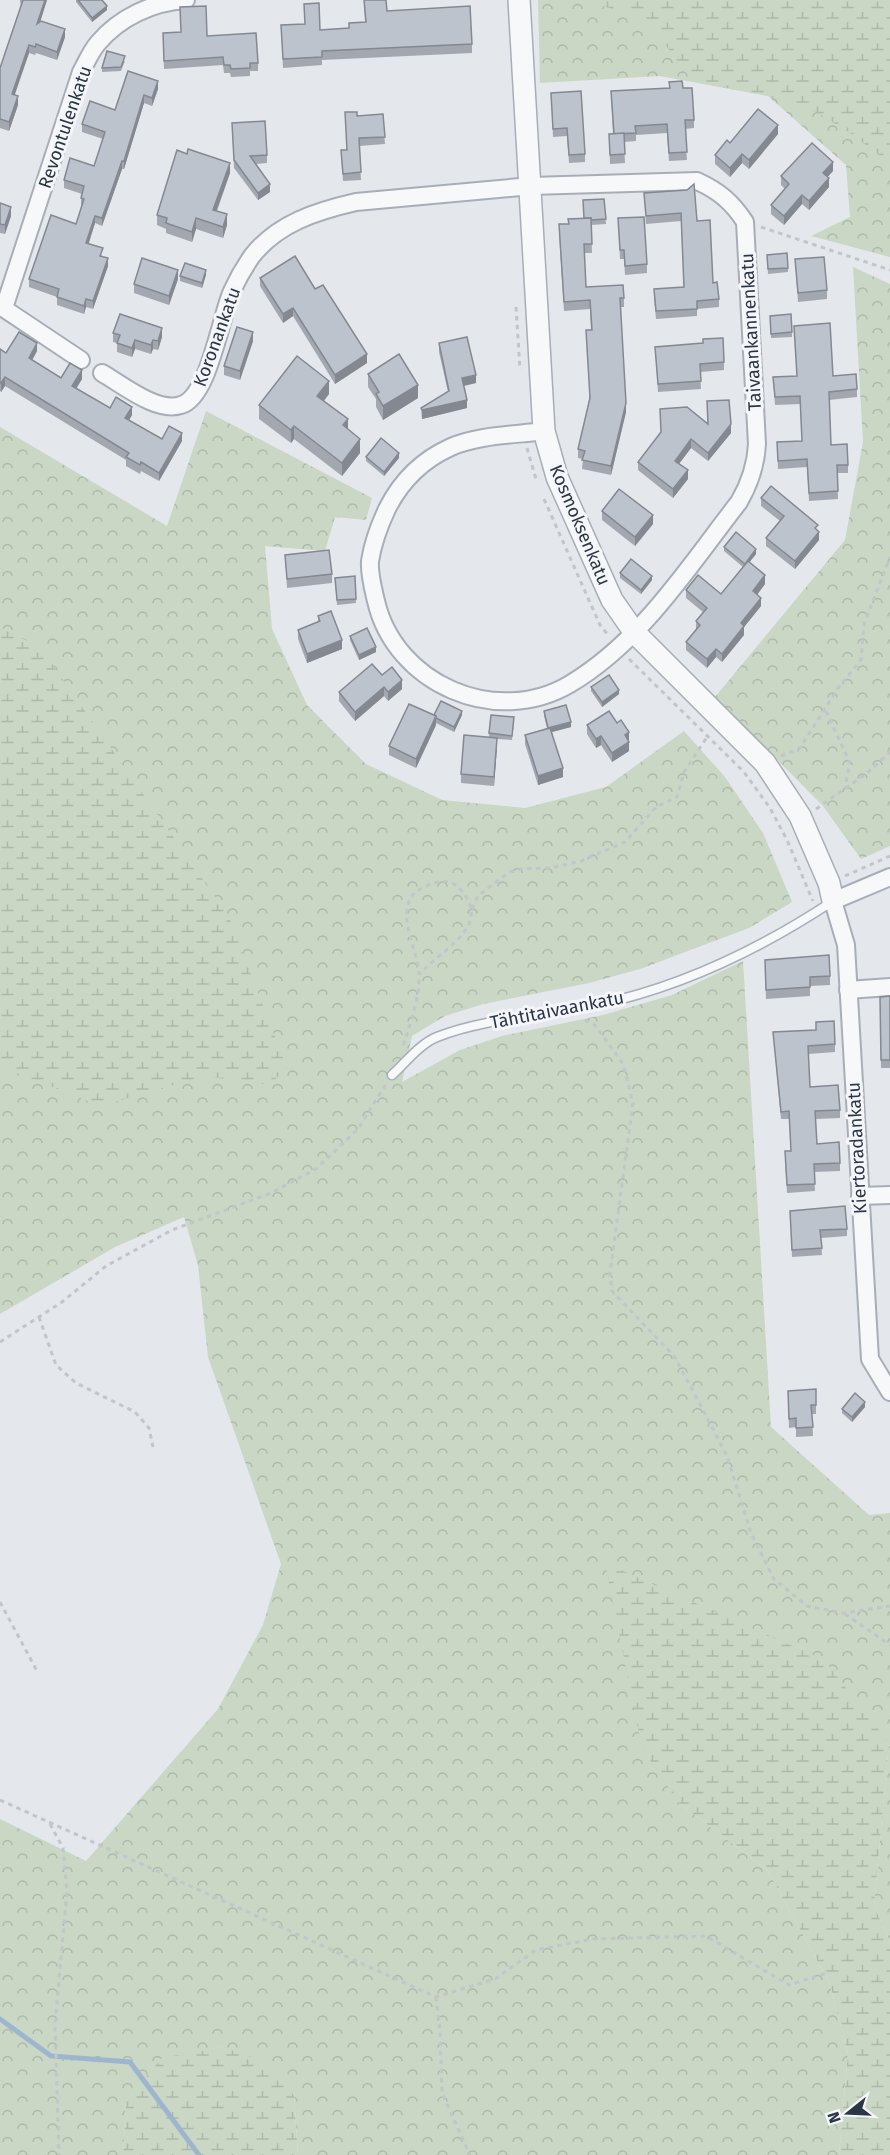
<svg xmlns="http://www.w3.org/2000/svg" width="890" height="2155" viewBox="0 0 890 2155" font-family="'Fira Sans',sans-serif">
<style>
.forest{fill:url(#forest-crowns)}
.wetland{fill:url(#wetland-marsh)}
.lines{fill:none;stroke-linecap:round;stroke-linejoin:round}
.stream{stroke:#9db6ce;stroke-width:5}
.service-casing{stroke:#a8aeb7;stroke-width:11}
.minor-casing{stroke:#a8aeb7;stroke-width:20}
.tertiary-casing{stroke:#a8aeb7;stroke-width:24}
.path{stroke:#c2c5cb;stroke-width:3;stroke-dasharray:4.5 4.5;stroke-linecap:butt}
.service{stroke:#f7f8fa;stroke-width:8}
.minor{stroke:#f7f8fa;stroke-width:16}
.tertiary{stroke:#f7f8fa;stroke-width:21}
.wall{fill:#a3a8b0}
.shaded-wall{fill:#848890}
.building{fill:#bdc3cd;stroke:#848890;stroke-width:1.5}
.labels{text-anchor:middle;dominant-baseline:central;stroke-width:6;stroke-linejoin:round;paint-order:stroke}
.street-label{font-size:18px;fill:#2a3546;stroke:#f4f6f9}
</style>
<defs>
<pattern id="forest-crowns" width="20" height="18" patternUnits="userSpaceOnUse" patternTransform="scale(1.5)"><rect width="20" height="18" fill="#c9d7c4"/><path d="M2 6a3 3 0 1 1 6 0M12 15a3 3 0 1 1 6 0" fill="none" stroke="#adb9aa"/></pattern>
<pattern id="wetland-marsh" width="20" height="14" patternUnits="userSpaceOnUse" patternTransform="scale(1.5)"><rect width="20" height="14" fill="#c9d7c4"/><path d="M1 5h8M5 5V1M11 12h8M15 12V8" fill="none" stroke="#adb9aa"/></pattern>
</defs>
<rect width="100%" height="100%" fill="#e4e7ec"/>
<g class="forest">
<polygon points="538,0 890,0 890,257 811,236 850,217 846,165 768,96 660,76 540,83"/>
<polygon points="853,267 890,284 890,846 861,859 823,806 715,697 845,540 863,442"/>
<polygon points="206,411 372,498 366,520 335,517 325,551 265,546 272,629 307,705 366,764 442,800 525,808 606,787 684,731 725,777 763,833 792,902 749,928 640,969 589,983 483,1004 445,1016 412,1036 402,1082 460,1050 502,1036 603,1015 672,995 743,961 771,1427 869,1515 890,1513 890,1942 874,1906 889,1743 678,1802 768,1871 830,1984 848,2054 839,2155 298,2155 294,2094 222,2047 162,2059 126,2101 123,2155 0,2155 0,1819 86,1861 218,1709 263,1625 281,1564 208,1357 198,1265 184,1217 115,1247 0,1314 0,427 167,526"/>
</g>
<g class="wetland">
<polygon points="576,0 890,0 890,164 852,134 816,112 768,96 706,84 686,72 651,26 631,13"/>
<polygon points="0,627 41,648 229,917 287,1068 269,1085 204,1076 100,1106 0,1066"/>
<polygon points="605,1563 824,1660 889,1743 874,1906 890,1942 890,2155 839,2155 848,2054 830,1984 768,1871 678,1802 642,1748"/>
<polygon points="222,2047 265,2062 294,2095 298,2155 123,2155 126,2101 162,2058"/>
</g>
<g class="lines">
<polyline class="stream" points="0,2019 51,2056 130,2062 199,2155"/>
<g class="service-casing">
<path id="service" d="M392,1075C405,1063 421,1043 437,1037C488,1017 544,1017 597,1005C681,987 762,948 833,901"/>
</g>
<g class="minor-casing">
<g id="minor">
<polyline points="0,306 81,360"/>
<path d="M4,308L81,72C86,63 91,51 98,43C120,17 153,2 186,0"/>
<path d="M102,373C123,385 157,413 181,405C209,397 220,318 232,291C237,280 245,266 252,256C278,223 317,211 356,202L531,186L697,181C719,191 732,202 745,222L757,444C756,466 750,483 739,502C689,566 642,641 570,684C496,728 395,684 376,601C373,588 369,574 370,561C373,542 379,526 387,509C401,481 422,460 451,447C478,435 515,435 544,431"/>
<polyline points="890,877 833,901 846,945 870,1359 890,1392"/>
<polyline points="848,990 890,987"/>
<polyline points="860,1196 890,1195"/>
</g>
</g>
<g class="tertiary-casing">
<polyline id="tertiary" points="519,0 544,431 557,477 612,600 635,633 765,763 800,816 829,883 833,901"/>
</g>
<g class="path">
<polyline points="761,227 890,270"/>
<polyline points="516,307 520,370"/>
<polyline points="527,448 536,479"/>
<polyline points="544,499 600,625 609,636"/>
<polyline points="629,659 744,772 770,808 787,840 813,901"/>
<polyline points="826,711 850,763 845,787"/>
<polyline points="781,756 800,748 838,688 861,660 864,624 890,557"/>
<polyline points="816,809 866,774 890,752"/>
<polyline points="845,876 890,856"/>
<polyline points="472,909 478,896 509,872 520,869 551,868 581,861 625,842 656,807 677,797 684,772 707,737"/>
<polyline points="585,1020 595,1025 623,1064 633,1103 610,1273 612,1291 674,1356 701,1406 727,1456 751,1533 774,1579 807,1606 844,1613 890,1606"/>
<path d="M403,1045C410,1026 421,992 419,973C417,945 388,902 426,886C437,881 451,878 460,889C494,927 442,948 420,974"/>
<polyline points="39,1317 56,1365 76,1383 135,1412 149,1428 153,1447"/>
<polyline points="0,1342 62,1302 106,1266 172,1230 271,1193 316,1169 358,1129 386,1084"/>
<polyline points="0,1602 37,1671"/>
<polyline points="845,1614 890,1645"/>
<polyline points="0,1800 436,1997 495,1979 536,1950 593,1939 706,1936 789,1985 827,1973"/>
<polyline points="50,1824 63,1848 67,1891 55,2025 59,2155"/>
<polyline points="436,1997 440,2031 442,2093 470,2155"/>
</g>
<use href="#service" class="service"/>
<use href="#minor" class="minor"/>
<use href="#tertiary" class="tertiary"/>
</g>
<g class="wall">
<polygon points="20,0 47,0 40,21 65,37 57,60 36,53 35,55 29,53 14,95 18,105 9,131 0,128 0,68 21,7"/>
<polygon points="76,0 102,0 107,10 92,22 76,2"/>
<polygon points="364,0 387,11 472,44 472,53 322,60 322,65 283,68 281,25 305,24 304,4 320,30 349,28 365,22"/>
<polygon points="163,33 207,36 258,63 258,71 250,71 250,76 231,77 230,73 224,73 223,65 164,69"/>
<polygon points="125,61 121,71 102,72 102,68"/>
<polygon points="128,71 158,89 152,106 144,103 124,169 122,169 102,226 95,223 89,243 103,257 108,266 93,309 86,307 84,314 57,305 57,297 29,287 29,279 76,224 82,206 81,206 81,198 82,194 64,188 64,180 94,166 103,139 82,132 82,124 115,110"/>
<polygon points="683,88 694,120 694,128 685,129 687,160 669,161 667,133 636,135 636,141 624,142 625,163 610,164 609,134 613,134 611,91"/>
<polygon points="551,93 585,154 585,162 569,163 567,136 553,137"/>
<polygon points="383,114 385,144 359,146 361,180 343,181 341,150 346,150 357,116"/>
<polygon points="232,123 267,155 267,163 256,164 270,192 258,200 234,168"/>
<polygon points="778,134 749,169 742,163 730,177 715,164 715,155 730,143"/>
<polygon points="833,171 827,177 829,187 809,210 802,204 784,225 771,214 771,205 785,189 781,185 781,176"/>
<polygon points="230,173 217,211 227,225 223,238 196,229 192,242 166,233 166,229 157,225 157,215"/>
<polygon points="644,193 697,221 713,283 719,299 719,307 697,309 697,316 656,319 654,297 684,287 681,221 646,224"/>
<polygon points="604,199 606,224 591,225 592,253 584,253 586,287 624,298 624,307 620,307 626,412 611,475 582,469 583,459 578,458 578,449 589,400 591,330 590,309 564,311 559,233 559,224 568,224 584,218"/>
<polygon points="0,203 11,216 5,234 0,233"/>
<polygon points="618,218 647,264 647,273 625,275 624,259 620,259"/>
<polygon points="767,255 788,268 788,272 768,274"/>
<polygon points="795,259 827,290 827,299 798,302"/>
<polygon points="206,275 202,288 180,281 180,276"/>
<polygon points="260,278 315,289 367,363 335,384 293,316 283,323 260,286"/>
<polygon points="178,279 169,305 134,293 134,284"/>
<polygon points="791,314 792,337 771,338 770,316"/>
<polygon points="794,326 833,376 857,389 857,397 829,400 831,445 848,465 848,473 837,473 838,499 809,501 807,467 778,469 777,442 802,441 800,404 775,405 773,377 797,376"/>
<polygon points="113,333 162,337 158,350 153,349 151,354 135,349 132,357 117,352 117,343 113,342"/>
<polygon points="253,341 240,380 224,375 224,366"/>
<polygon points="439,343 476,383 464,386 467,408 422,419 421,408 448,392 439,352"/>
<polygon points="655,347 724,362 724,370 700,372 701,389 658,392"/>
<polygon points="0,349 6,353 37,351 32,360 61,378 82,379 76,389 110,408 132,415 129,420 162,439 182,441 159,481 141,471 140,474 126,466 126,460 5,386 1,392 0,391"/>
<polygon points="368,374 418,398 383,420 376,407 376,399 368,387"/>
<polygon points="329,394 324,401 348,429 360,453 342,476 294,439 291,443 259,419 259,405"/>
<polygon points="708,424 731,433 708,461 691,448 679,464 688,479 673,498 638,470 638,462"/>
<polygon points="366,457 399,458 384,476 366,461"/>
<polygon points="761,498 818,531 819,540 795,569 766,546 766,538 780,521 761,506"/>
<polygon points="602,511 653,524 635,546 602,520"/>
<polygon points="724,547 756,554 749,562 765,584 757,595 761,606 744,627 744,635 722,662 716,657 707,668 686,650 686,642 696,630 696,621 703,612 686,598 686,590 721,594 743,567 724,551"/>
<polygon points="285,555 332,574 332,583 287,588"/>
<polygon points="620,573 652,580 641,594 620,578"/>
<polygon points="355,576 356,603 337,605 335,578"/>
<polygon points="318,616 342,649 307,663 298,639 298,630 318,622"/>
<polygon points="350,636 376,652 359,660 350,640"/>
<polygon points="382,675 402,689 388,701 384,696 355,721 339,701 339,692"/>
<polygon points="591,687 619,694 602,707 591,691"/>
<polygon points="544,711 571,727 552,732 563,777 538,785 525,744 525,735 547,728 544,716"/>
<polygon points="434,715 462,715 454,732 436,723 436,725 416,768 389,755 389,746"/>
<polygon points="514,722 512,740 497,739 494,786 461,783 461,774 489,738 489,733"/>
<polygon points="617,723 629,741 629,751 612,762 601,745 596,748 587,734 587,725"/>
<polygon points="765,960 830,976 830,985 810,986 810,996 766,999"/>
<polygon points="890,996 890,1068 881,1068 880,997"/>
<polygon points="816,1022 835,1044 835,1052 808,1054 810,1087 840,1110 840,1118 816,1119 817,1144 840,1163 840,1171 814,1172 815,1191 787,1193 785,1159 791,1151 789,1119 781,1119 773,1032 816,1030"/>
<polygon points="790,1211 847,1229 847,1236 821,1238 822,1255 792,1257"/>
<polygon points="816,1389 816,1414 812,1414 813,1436 796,1437 796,1427 789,1428 788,1391"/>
<polygon points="865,1407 852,1422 842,1413 842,1409"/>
</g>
<g class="shaded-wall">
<polygon points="45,0 47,0 37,32 37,24"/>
<polygon points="107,6 107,10 92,22 92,18"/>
<polygon points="65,29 65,37 57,60 57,52"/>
<polygon points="29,45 29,53 12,103 12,94"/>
<polygon points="158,81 158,89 152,106 152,98"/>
<polygon points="144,95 144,103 124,169 124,161"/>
<polygon points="18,96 18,105 9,131 9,122"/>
<polygon points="778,125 778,134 749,169 749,160"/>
<polygon points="742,154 742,163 730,177 730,168"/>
<polygon points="122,161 122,169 102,226 102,218"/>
<polygon points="833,162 833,171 823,182 823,173"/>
<polygon points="230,163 230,173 213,220 213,210"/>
<polygon points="829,178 829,187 809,210 809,201"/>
<polygon points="270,184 270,192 258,200 258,193"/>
<polygon points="802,195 802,204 784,225 784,216"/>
<polygon points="11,207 11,216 5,234 5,225"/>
<polygon points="227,214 227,225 223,238 223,227"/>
<polygon points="95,216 95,223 86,251 86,243"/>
<polygon points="196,218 196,229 192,242 192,232"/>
<polygon points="108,258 108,266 93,309 93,301"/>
<polygon points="178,270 178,279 169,305 169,296"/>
<polygon points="206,270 206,275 202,288 202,283"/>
<polygon points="86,299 86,307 84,314 84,306"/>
<polygon points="293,308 293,316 283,323 283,314"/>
<polygon points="162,328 162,337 158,350 158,341"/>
<polygon points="253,332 253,341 240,380 240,371"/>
<polygon points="135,340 135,349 132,357 132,348"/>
<polygon points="153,340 153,349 151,354 151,345"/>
<polygon points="37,343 37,351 29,366 29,358"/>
<polygon points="367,354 367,363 335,384 335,375"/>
<polygon points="82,370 82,379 72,395 72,386"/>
<polygon points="476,375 476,383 462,386 462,378"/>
<polygon points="5,377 5,386 1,392 1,383"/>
<polygon points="329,381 329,394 317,409 317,396"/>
<polygon points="418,385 418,398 383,420 383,406"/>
<polygon points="467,400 467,408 422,419 422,410"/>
<polygon points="626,403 626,412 611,475 611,466"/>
<polygon points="132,407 132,415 125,427 125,418"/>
<polygon points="348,419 348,433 343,425"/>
<polygon points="731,424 731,433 708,461 708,453"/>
<polygon points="294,426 294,439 291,443 291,430"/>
<polygon points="182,433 182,441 159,481 159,473"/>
<polygon points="360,439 360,453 342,476 342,463"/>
<polygon points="691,439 691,448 675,469 675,461"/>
<polygon points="399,453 399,458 384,476 384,472"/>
<polygon points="688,470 688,479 673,498 673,489"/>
<polygon points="653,515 653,524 635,546 635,537"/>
<polygon points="819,532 819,540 795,569 795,561"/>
<polygon points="756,549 756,554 745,568 745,564"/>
<polygon points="765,575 765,584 753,600 753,591"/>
<polygon points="652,576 652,580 641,594 641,590"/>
<polygon points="761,598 761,606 744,627 744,635 722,662 722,654 741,623"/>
<polygon points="342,640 342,649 307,663 307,654"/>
<polygon points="376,647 376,652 359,660 359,655"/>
<polygon points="716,649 716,657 707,668 707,659"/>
<polygon points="402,680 402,689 388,701 388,692"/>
<polygon points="384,687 384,696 355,721 355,712"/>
<polygon points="619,690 619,694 602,707 602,702"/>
<polygon points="462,711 462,715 454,732 454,727"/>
<polygon points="436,716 436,725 416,768 416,759"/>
<polygon points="571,722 571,727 548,733 548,729"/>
<polygon points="629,732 629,741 625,744 625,735"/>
<polygon points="601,736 601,745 596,748 596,739"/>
<polygon points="497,738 497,747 494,786 494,777"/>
<polygon points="629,742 629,751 612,762 612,753"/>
<polygon points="563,768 563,777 538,785 538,776"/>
<polygon points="865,1402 865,1407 852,1422 852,1417"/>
</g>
<g class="building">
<polygon points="23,0 45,0 37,24 41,21 65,29 57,52 36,44 35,47 29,45 12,94 18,96 9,122 0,119 0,68"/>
<polygon points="78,0 102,0 107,6 92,18"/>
<polygon points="364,0 386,0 387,11 470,6 472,44 322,51 322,57 283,59 281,25 305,24 304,4 319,3 320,30 349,28 349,23 366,22"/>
<polygon points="206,6 207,36 256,33 258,63 250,63 250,68 231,69 230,65 224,65 223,57 164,61 163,33 181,32 180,7"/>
<polygon points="107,51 125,56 121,67 102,68"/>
<polygon points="128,71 158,81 152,98 144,95 124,161 122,161 102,218 95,216 86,243 103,248 100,256 108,258 93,301 86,299 84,306 57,297 59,289 29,279 51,215 76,224 84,199 81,198 84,186 64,180 70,158 94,166 105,132 82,124 90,101 115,110"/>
<polygon points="682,81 683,88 692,88 694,120 685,120 687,152 669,153 667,124 635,126 636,133 614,134 611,91 670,88 669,82"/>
<polygon points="581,91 585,154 569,155 567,128 553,129 551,93"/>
<polygon points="758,109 778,125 749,160 742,154 730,168 715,155 727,140 730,143"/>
<polygon points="345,112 357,112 357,116 383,114 385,137 359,138 361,172 343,174 341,150 347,150"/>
<polygon points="265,121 267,155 250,156 270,184 258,193 234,160 232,123"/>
<polygon points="624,133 625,154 610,155 609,134"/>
<polygon points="812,143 833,162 823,173 829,178 809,201 802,195 784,216 771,205 789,184 781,176"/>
<polygon points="188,149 230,163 213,210 227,214 223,227 196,218 192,232 166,223 167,218 157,215 177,150 187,154"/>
<polygon points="694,184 697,221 710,220 713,283 717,282 719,299 697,301 697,309 656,311 654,289 684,287 681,213 646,216 644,193 687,190"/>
<polygon points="604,199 606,219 591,220 591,218 584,218 583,200"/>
<polygon points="0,203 11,207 5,225 0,224"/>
<polygon points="644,217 647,264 625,266 624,250 620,250 618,218"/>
<polygon points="591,218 592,244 584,244 586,287 623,285 624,298 620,298 626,403 611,466 582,460 585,451 578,449 590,398 586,330 592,330 590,300 564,302 559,224 569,224 568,219"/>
<polygon points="787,253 788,268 768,269 767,255"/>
<polygon points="295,256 315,289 323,285 367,354 335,375 293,308 283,314 260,278"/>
<polygon points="824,257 827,290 798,293 795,259"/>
<polygon points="142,258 178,270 169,296 134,284"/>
<polygon points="185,263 206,270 202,283 180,276"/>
<polygon points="120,314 162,328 158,341 153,340 151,345 135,340 132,348 117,343 120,335 113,333"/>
<polygon points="791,314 792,332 771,334 770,316"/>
<polygon points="830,323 833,376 856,374 857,389 829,392 831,445 847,444 848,465 837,465 838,491 809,493 807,459 778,461 777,442 802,441 800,396 775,397 773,377 797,376 794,326"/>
<polygon points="237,327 253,332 240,371 224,366"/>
<polygon points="19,332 37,343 29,358 61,378 70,363 82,370 72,386 110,408 116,397 132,407 125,418 162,439 169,426 182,433 159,473 141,462 140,465 126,457 129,453 5,377 1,383 0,383 0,349 6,353"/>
<polygon points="467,337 476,375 462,378 467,400 422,410 421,408 449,391 439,343"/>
<polygon points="723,338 724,362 700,364 701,381 658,384 655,347 703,343 703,339"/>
<polygon points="399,354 418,385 383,406 376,394 379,392 368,374"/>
<polygon points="297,356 329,381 317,396 348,419 343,425 360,439 342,463 294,426 291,430 259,405"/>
<polygon points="729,400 731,424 708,453 691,439 675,461 688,470 673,489 638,462 661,432 660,409 687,407 708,424 707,401"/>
<polygon points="381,438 399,453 384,472 366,457"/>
<polygon points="771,486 818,525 815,528 819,532 795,561 766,538 784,516 761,498"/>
<polygon points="619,489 653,515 635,537 602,511"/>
<polygon points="736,532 756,549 745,564 724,547"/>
<polygon points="329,550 332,574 287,579 285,555"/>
<polygon points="631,559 652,576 641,590 620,573"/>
<polygon points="748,561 765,575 753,591 761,598 741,623 744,626 722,654 716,649 707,659 686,642 700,625 696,621 707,608 686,590 698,575 721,594"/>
<polygon points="355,576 356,599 337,600 335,578"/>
<polygon points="331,611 342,640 307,654 298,630 320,621 318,616"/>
<polygon points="367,628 376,647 359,655 350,636"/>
<polygon points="372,664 382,675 392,667 402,680 388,692 384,687 355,712 339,692"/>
<polygon points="609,675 619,690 602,702 591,687"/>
<polygon points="441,701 462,711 454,727 436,718 436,716 434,715"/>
<polygon points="409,704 436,716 416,759 389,746"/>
<polygon points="566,705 571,722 548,728 544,711"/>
<polygon points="609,711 617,723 621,720 629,732 625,735 629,742 612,753 601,736 596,739 587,725"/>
<polygon points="491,715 514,717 512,736 489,733"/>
<polygon points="550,728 563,768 538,776 525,735"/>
<polygon points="464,735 497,738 494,777 461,774"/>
<polygon points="829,955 830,976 810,977 810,987 766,990 765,960"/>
<polygon points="890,996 890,1060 881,1060 880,997"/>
<polygon points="834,1021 835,1044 808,1046 810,1087 838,1085 840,1110 815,1111 817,1144 839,1142 840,1163 814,1164 815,1184 787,1185 785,1151 791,1151 789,1111 781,1112 773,1032 816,1030 816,1022"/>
<polygon points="845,1206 847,1229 820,1230 822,1248 792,1250 790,1211"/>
<polygon points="816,1389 816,1405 811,1405 813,1427 796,1428 796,1418 789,1419 788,1391"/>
<polygon points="855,1393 865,1402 852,1417 842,1409"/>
</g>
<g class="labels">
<g class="street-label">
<text transform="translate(65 127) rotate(-71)">Revontulenkatu</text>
<text transform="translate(751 332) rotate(-93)">Taivaankannenkatu</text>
<text transform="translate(217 337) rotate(-70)">Koronankatu</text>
<text transform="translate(580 525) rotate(67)">Kosmoksenkatu</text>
<text transform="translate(557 1010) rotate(-11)">Tähtitaivaankatu</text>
<text transform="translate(857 1148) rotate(-93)">Kiertoradankatu</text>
</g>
</g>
<g transform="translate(848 2113) rotate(252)" stroke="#f4f6f9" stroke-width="4.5" paint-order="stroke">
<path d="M0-4.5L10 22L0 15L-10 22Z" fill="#2a3546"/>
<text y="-9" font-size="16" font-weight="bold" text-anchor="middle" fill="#2a3546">N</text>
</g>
</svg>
